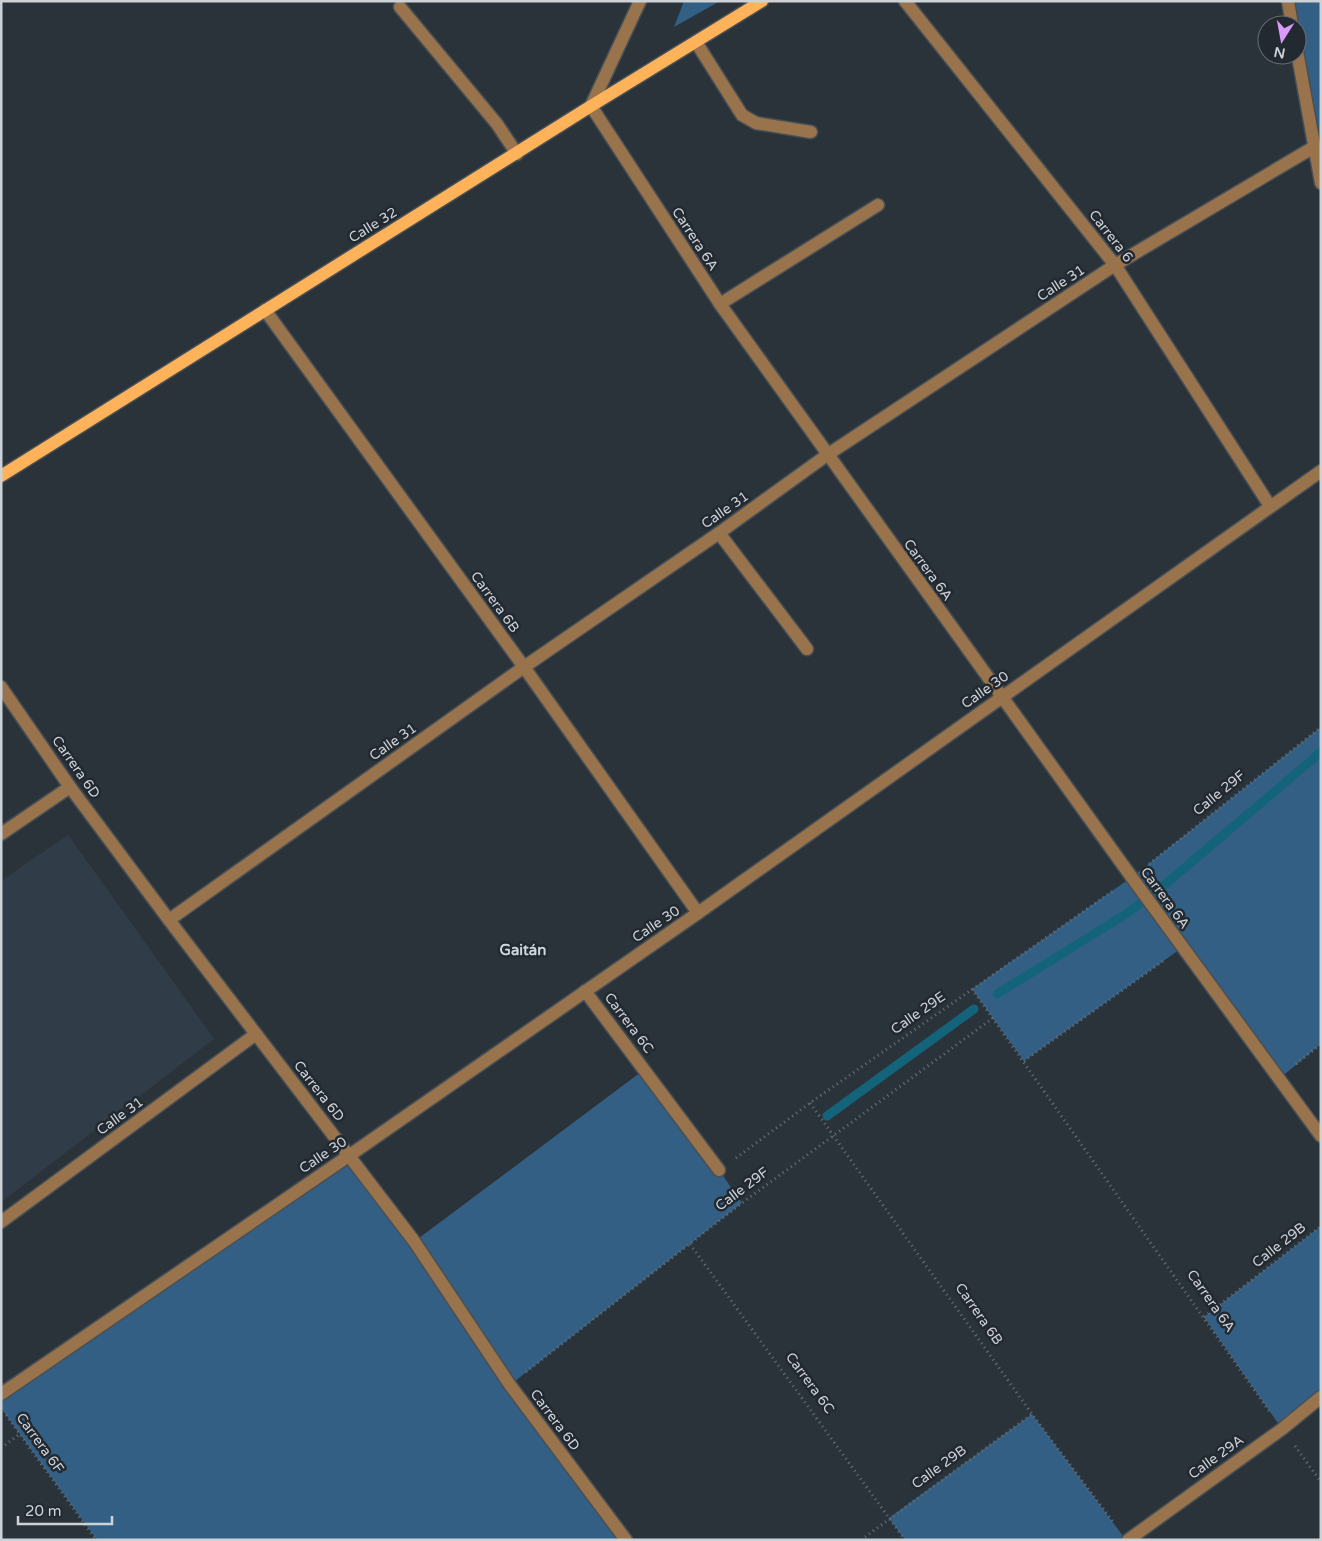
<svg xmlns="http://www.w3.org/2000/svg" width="1322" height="1541" viewBox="0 0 1322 1541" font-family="'Varela Round',sans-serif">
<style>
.built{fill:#303d49}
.green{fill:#335f84}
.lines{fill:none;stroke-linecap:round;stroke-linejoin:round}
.stream{stroke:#13647b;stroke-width:9}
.minor-casing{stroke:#485056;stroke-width:15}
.major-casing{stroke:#485056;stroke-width:15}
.path{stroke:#6b7278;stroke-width:3;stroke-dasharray:1 4;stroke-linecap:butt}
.minor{stroke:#98734b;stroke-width:12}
.major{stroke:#feb259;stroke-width:12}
.labels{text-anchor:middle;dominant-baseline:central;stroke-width:5;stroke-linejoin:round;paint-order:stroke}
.street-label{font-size:14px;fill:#cdd2d7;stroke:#222930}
.neighbourhood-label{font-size:15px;font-weight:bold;fill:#cdd7e0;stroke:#222930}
</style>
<rect width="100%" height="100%" fill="#2b333a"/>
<polygon class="built" points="68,835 214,1039 1,1202 1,881"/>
<g class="green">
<polygon points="684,1 720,1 674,27"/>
<polygon points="1288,1 1321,1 1321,182 1297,50 1297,25"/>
<polygon points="1321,727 1321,1044 1279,1079 1183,947 1024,1061 972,989 1132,877"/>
<polygon points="645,1069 719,1170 742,1203 510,1385 626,1540 97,1540 1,1408 1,1394 350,1155 415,1241"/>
<polygon points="1321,1226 1321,1397 1282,1429 1204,1317"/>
<polygon points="1032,1414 1126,1540 905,1540 889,1518"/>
</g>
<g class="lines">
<g class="stream">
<polyline points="997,994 1126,914 1162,887 1321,752"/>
<polyline points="827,1116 974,1009"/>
</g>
<g class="minor-casing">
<g id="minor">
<polyline points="640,1 591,106 720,304 1138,886 1321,1136"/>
<polyline points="905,1 1115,265 1270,506"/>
<polyline points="1288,1 1292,25"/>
<polyline points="400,7 497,124 517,154"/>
<polyline points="696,42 742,115 756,123 811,132"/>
<polyline points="1297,51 1321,183"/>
<polyline points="720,304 878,205"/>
<polyline points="265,310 524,667 698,913"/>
<polyline points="719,533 807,649"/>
<polyline points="1,687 70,787 169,920 414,1241 510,1385 626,1540"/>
<polyline points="1,834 70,787"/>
<polyline points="169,920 524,667 719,533 827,455 1115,265 1314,147"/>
<polyline points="585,991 719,1170"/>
<polyline points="1,1222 256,1034"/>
<polyline points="1,1394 350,1155 698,913 1321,471"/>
<polyline points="1128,1540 1282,1429 1321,1397"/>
</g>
</g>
<g class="major-casing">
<polyline id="major" points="1,476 591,106 762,1"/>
</g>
<g class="path">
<polyline points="1149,864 1321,727"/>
<polyline points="972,989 1269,1411"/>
<polyline points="1024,1061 1166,959"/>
<polyline points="1296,1064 1321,1044"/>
<polyline points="810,1103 1032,1414 1114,1523"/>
<polyline points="736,1158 810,1103 1114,890"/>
<polyline points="690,1244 905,1540"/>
<polyline points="1204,1317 1321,1226"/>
<polyline points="526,1372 742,1203 993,1018"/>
<polyline points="6,1415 96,1540"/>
<polyline points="1295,1446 1321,1482"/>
<polyline points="1,1448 20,1434"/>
<polyline points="861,1540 1032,1414"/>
</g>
<use href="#minor" class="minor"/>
<use href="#major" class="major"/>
</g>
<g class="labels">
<g class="street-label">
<text transform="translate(373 225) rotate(-32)">Calle 32</text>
<text transform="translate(1111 236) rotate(52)">Carrera 6</text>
<text transform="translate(695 239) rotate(57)">Carrera 6A</text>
<text transform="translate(1061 283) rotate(-33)">Calle 31</text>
<text transform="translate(725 510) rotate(-35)">Calle 31</text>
<text transform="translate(928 570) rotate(54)">Carrera 6A</text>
<text transform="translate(495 602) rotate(54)">Carrera 6B</text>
<text transform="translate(985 690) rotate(-35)">Calle 30</text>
<text transform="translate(393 742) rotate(-35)">Calle 31</text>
<text transform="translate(76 767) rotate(55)">Carrera 6D</text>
<text transform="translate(1219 793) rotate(-39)">Calle 29F</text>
<text transform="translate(1165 898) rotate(54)">Carrera 6A</text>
<text transform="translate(656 924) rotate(-34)">Calle 30</text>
<text transform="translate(918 1013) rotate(-35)">Calle 29E</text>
<text transform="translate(629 1023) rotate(53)">Carrera 6C</text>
<text transform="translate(319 1091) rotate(52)">Carrera 6D</text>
<text transform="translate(120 1116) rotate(-36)">Calle 31</text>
<text transform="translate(323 1155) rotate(-34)">Calle 30</text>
<text transform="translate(742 1189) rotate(-37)">Calle 29F</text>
<text transform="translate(1279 1245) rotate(-38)">Calle 29B</text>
<text transform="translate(1211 1301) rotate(55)">Carrera 6A</text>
<text transform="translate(979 1314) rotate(55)">Carrera 6B</text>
<text transform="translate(810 1383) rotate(54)">Carrera 6C</text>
<text transform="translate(555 1420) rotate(53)">Carrera 6D</text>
<text transform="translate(40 1443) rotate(54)">Carrera 6F</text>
<text transform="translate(1216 1457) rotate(-36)">Calle 29A</text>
<text transform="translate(939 1467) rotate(-36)">Calle 29B</text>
</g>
<g class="neighbourhood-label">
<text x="523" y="950">Gaitán</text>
</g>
</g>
<rect width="1322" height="1541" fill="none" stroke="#cdd2d7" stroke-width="5"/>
<g transform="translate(1282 40) rotate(191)"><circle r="24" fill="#222930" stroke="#666d73"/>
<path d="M0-4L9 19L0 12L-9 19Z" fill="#d99af8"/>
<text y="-8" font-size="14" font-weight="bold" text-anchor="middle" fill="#cdd2d7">N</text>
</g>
<path d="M18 1516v8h94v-8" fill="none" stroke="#cdd2d7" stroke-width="2.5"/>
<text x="25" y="1516" font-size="15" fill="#cdd2d7" stroke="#222930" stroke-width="4" paint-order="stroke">20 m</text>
</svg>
